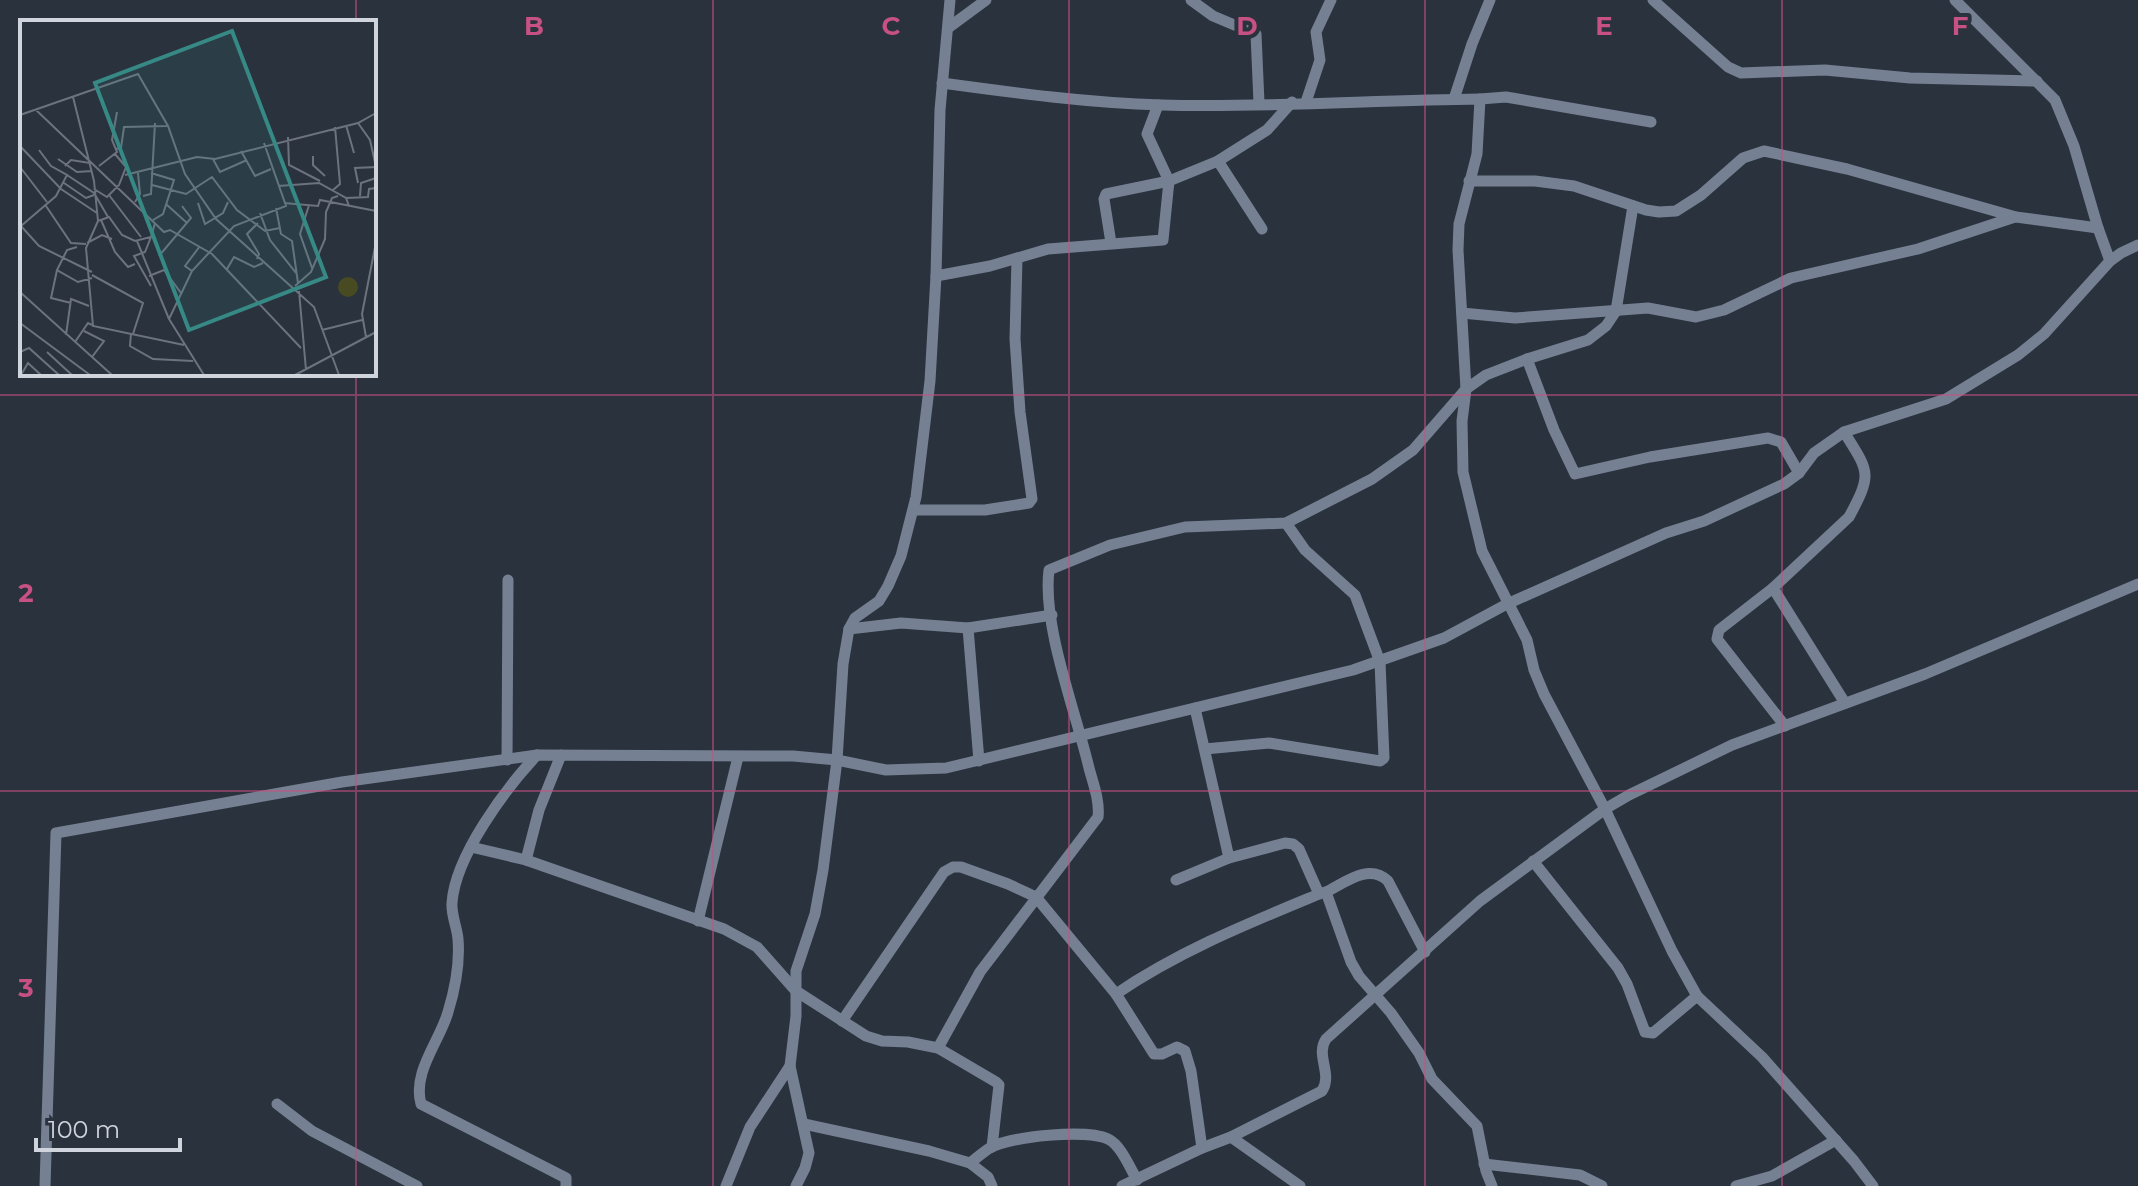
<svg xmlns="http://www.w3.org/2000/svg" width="2138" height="1186" viewBox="0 0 2138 1186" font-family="Montserrat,sans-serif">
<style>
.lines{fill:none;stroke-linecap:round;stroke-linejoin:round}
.street{stroke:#758193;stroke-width:11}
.grid{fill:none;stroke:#c65182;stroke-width:2;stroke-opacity:0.55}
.inset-road{fill:none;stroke:#6c737e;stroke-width:2}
.view{fill:#368984;fill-opacity:0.15;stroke:#368984;stroke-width:4}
.inset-edge{fill:none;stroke:#d0d5dd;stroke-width:4}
.grid-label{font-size:26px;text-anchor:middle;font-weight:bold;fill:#c65182;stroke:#2a323e;stroke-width:8;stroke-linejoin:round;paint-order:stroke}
</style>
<rect width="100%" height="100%" fill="#2a323e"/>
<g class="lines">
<g class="street">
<polyline points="1191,0 1213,16 1256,34 1259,103"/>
<polyline points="1653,0 1728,67 1741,73 1825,70 1910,78 2037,81"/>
<polyline points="1955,0 2055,100 2074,146 2098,228 2110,261"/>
<polyline points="948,28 986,0"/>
<path d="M942,83C1015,93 1089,103 1162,105C1268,108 1374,100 1480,99L1477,154L1459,224L1458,250L1466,389L1462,421L1463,472L1482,551L1527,640L1534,670L1544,694L1605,809L1672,951L1697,996L1762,1057L1854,1161L1873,1186"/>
<polyline points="1454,99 1472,44 1490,0"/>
<polyline points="1480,99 1506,97 1651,122"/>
<polyline points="1306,102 1320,60 1316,32 1331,0"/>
<polyline points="1469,181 1535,181 1574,186 1646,210 1659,212 1676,211 1701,195 1743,158 1764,151 1847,169 2016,217 2098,228"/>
<polyline points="1262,229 1218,161 1267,130 1292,102"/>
<polyline points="1111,243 1104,199 1106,194 1169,181 1218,161"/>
<polyline points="936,276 990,266 1048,249 1163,240 1169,181 1147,134 1158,105"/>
<polyline points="1462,313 1515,318 1648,308 1696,317 1724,310 1791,278 1918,249 2015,217"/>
<polyline points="1527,359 1554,430 1575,474 1650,457 1768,438 1781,442 1799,473"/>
<polyline points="914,510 985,510 1029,503 1032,499 1020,412 1015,339 1017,258"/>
<polyline points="1773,588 1845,703"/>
<polyline points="968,628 979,761"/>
<polyline points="849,629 901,623 968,628 1052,615"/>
<polyline points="1195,708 1229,858"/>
<path d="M1785,726L1717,639L1719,630L1773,588L1849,517C1873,473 1869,472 1844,432"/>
<polyline points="1205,749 1269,743 1380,761 1384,758 1380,662 1355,595 1305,550 1286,523"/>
<path d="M537,755C506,788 455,856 452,903C451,915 457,927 458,939C460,963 455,989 448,1012C440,1041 412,1072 421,1104L566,1178V1186"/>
<polyline points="507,760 508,580"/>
<polyline points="471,847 526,860 724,929 757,947 796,991 866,1036 882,1041 908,1042 938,1048 996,1082 999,1085 992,1147"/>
<polyline points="526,860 539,810 561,755"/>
<polyline points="1533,861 1618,968 1627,984 1645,1032 1653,1033 1697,996"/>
<polyline points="1176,880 1229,858 1285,843 1293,844 1299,849 1319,894 1326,892 1351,962 1359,976 1391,1013 1419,1053 1432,1079 1477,1126 1486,1171 1492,1186"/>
<path d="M1326,892C1346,882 1369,863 1388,881L1425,952"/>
<polyline points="698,921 738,757"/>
<path d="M1116,994C1179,951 1249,923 1319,894"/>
<polyline points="842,1021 944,872 953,867 961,867 1008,884 1036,897 1116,994 1154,1054 1162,1054 1177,1047 1185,1051 1191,1071 1202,1148"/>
<path d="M938,1048L980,972L1098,817C1100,801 1093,783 1089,768C1076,712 1042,626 1049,570L1110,545L1185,527L1286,523L1372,479L1413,450L1466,389L1486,375L1527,359L1588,340L1606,326L1616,311L1633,206"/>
<polyline points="790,1066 809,1153 805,1168 796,1186"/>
<polyline points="277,1104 312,1131 417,1186"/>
<polyline points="804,1124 929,1151 970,1163 988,1177 992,1186"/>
<polyline points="1231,1137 1300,1186"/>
<path d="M970,1163C977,1158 983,1152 990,1148C1011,1136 1087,1129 1108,1139C1121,1145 1130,1168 1137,1180"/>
<polyline points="1484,1164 1580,1175 1602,1186"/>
<polyline points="45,1186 56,833 342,782 537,755 793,756 837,760 886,770 946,768 1353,670 1444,638 1507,604 1666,533 1704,521 1784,484 1799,473 1814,453 1844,432 1946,399 2018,355 2044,334 2110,261 2121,253 2138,245"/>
<polyline points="726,1186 750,1127 790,1066 796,1016 796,971 815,914 823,870 837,760 843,664 849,629 855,618 879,601 888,586 901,556 916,497 930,381 936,276 940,110 950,0"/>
<path d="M1122,1186L1202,1148L1231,1137L1322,1091C1333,1074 1315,1055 1326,1039L1480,901L1605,809L1629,795L1732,745L1925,674L2138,584"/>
<polyline points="1736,1186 1772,1176 1836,1140"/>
</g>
</g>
<path class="grid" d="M356,0V22M713,0V1186M1069,0V1186M1425,0V1186M1782,0V1186M356,374V1186M0,395H2138M0,791H2138"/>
<g transform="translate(20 20)">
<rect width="356" height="356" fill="#2a323e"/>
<path d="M318 267a10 10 0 1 1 20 0a10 10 0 1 1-20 0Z" fill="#484a22"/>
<path class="inset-road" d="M53,77L74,161L78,201L66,228L73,306L164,325M15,89L144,212L150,210L192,234L281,328M0,95L118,54L148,106L165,154L196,199L294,287L319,355M338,103L350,120L356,147L335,148L338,163M326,105L334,133M268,117L269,145L300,161M0,126L41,169L77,193M96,129L101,128L104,107L147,106M221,131L235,156L251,149M293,136V145L305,156M38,139L57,152L72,151M193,139L200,152L227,140M45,146L51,140L70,143M79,146L97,132L92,120L97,92M0,147L27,182M131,153L154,160L143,194L133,200M47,155L74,173L88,197M105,155L177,137L195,139L338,103L356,93M44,163L66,178L74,175M132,165L166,174L192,157L217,190L245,211L260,208M258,166L299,163L326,178L329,186M74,169L87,177L99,165L106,147L95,134M313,170L320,164L315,107M89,175L121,217M123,176L131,174L135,103M340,176L341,163L356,158M326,178L348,177L349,169L356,168M115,182L120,174L118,153M178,183L185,204L203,193L208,182M264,183L298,186L300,180L356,191M146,184L167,203M289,185L280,214L292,248M26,186L51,223L66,224M256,188L261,214L272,221L278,263M240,193L250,220L276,253M81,200L95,232L108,247L115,244M78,201L89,197L102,215L115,221L131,217L135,203M1,206L36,176L47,155L31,146L19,130M1,206L19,226L72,252M117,221L149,299M67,223L82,215L92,219M57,227L47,230L37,250L58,262L72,258M139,236L171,198L162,186M237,239L239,234L227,214L238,203M207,249L214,237L234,247L243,243M37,250L31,278L51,283M172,251L165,246L180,226M72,255L123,283L113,314M129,256L144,250L161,273M131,266L114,236L125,232L131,217M275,266L291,252L305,219L306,192L312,178L318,176M279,271L286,350M0,272L92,355M0,303L70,355M302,310L342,300M64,311L84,321L72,337M111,313L110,326L133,339L173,341M46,315L51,279L69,286M346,317L342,294L356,222M55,322L68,303L72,305M0,332L9,328L39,355M27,332L52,355M1,355L8,343L21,355M184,355L149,299L172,251L214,206L266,186L244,123M275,355L356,312"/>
<path class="view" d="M212,11L306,257L169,310L75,63Z"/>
<rect width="356" height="356" class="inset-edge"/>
</g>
<g class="grid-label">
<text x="534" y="35">B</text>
<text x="891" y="35">C</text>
<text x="1247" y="35">D</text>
<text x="1604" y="35">E</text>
<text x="1960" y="35">F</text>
<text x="26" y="602">2</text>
<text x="26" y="997">3</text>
</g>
<path d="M36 1138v12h144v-12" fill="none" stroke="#d0d5dd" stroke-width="4"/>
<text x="48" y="1138" font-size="24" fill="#d0d5dd" stroke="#2a323e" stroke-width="6" paint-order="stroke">100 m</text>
</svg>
